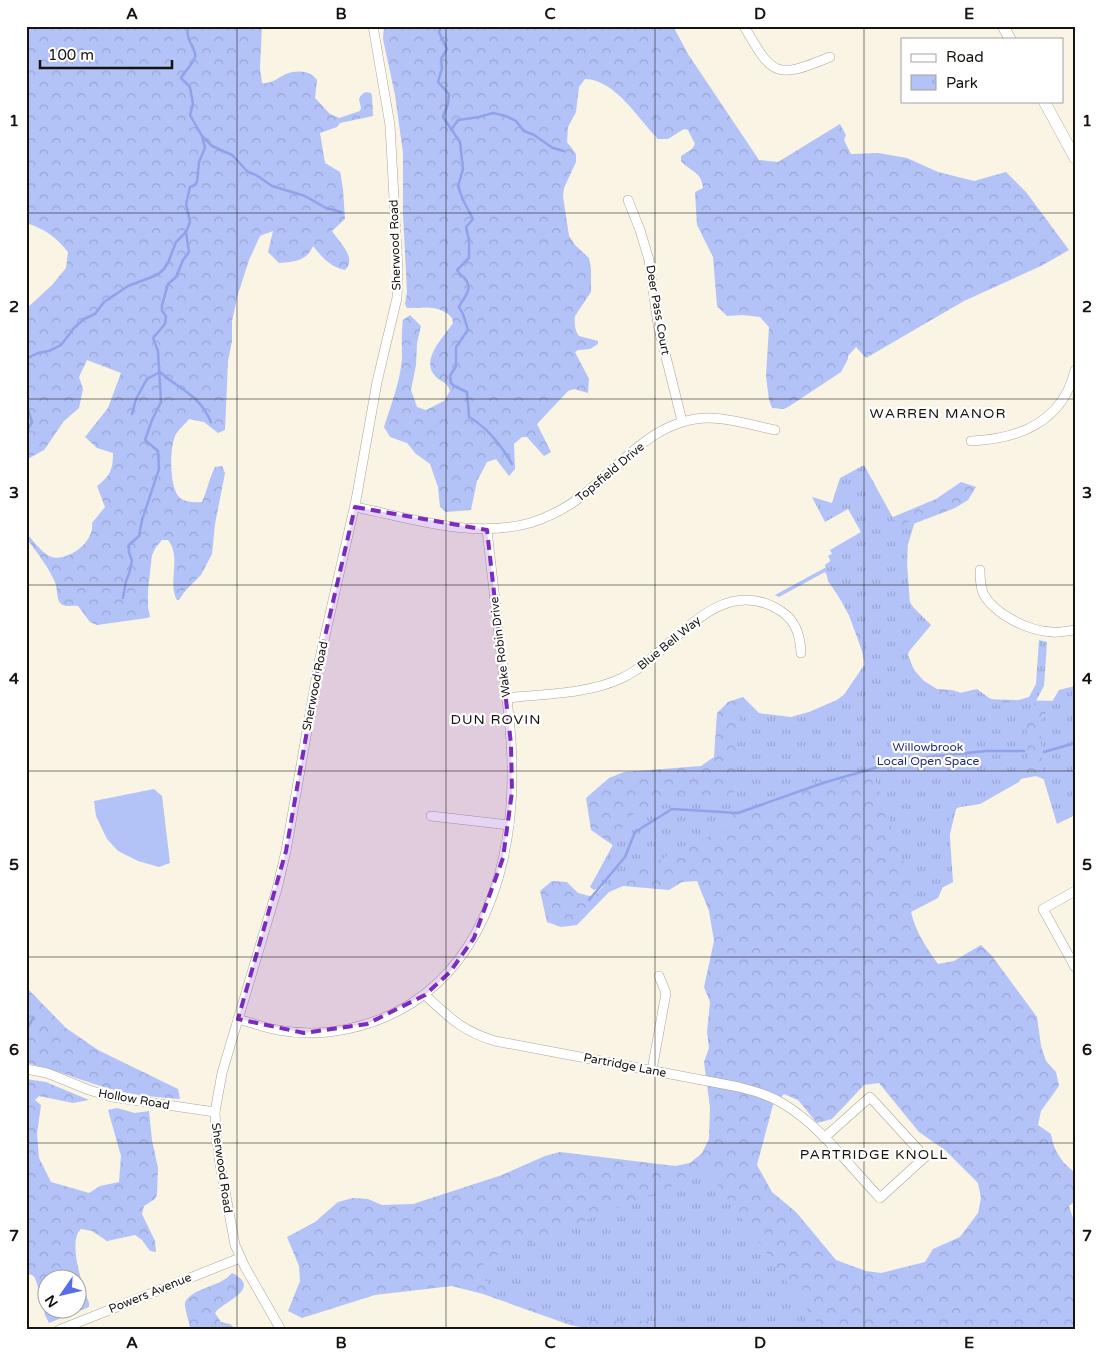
<svg xmlns="http://www.w3.org/2000/svg" width="1101" height="1356" viewBox="0 0 1101 1356" font-family="'Varela Round',sans-serif">
<style>
.forest{fill:url(#forest-crowns);fill-rule:evenodd}
.park{fill:url(#park-tufts)}
.pitch{fill:#b3c2f7}
.lines{fill:none;stroke-linecap:round;stroke-linejoin:round}
.stream{stroke:#90a3e9;stroke-width:2.5}
.minor-casing{stroke:#aca698;stroke-width:10}
.tertiary-casing{stroke:#aca698;stroke-width:12}
.minor{stroke:#fff;stroke-width:9}
.tertiary{stroke:#fff;stroke-width:11}
.marked{fill:#7b2cbf;fill-opacity:0.2;stroke:#7b2cbf;stroke-width:4;stroke-dasharray:10 6;stroke-linejoin:round}
.grid{fill:none;stroke:#17140f;stroke-width:1;stroke-opacity:0.55}
.labels{text-anchor:middle;dominant-baseline:central;stroke-width:4.5;stroke-linejoin:round;paint-order:stroke}
.street-label{font-size:12px;fill:#17140f;stroke:#fff}
.park-label{font-size:12px;fill:#242d7d;stroke:#fff}
.neighbourhood-label{font-size:14px;letter-spacing:1px;fill:#17140f;stroke:#fff}
.neatline{fill:none;stroke:#17140f;stroke-width:2}
.grid-label{font-size:16px;text-anchor:middle;font-weight:bold;fill:#17140f}
</style>
<defs>
<pattern id="forest-crowns" width="20" height="18" patternUnits="userSpaceOnUse" patternTransform="scale(1.25)"><rect width="20" height="18" fill="#b3c2f7"/><path d="M2 6a3 3 0 1 1 6 0M12 15a3 3 0 1 1 6 0" fill="none" stroke="#99a6d3"/></pattern>
<pattern id="park-tufts" width="24" height="20" patternUnits="userSpaceOnUse" patternTransform="scale(1.25)"><rect width="24" height="20" fill="#b3c2f7"/><path d="M3 7l-1-3M5 7V3M7 7l1-3M15 17l-1-3M17 17v-4M19 17l1-3" fill="none" stroke="#99a6d3"/></pattern>
</defs>
<rect width="100%" height="100%" fill="#faf4e5"/>
<g class="forest">
<path d="M26,26H262L260,68L262,83C278,85 281,69 304,72C310,73 313,75 317,80L315,98L330,114L339,118L360,111L361,108L359,99C362,94 364,91 371,93L372,96L373,116L340,123L337,127L320,133L325,163L340,172L343,189L345,219L332,231C338,241 358,258 345,270C330,267 322,257 313,246C307,261 294,262 279,263L268,252L273,231L260,236L249,260L238,294L232,321V341L228,361L225,430L218,433L204,422L189,419C185,424 179,429 176,434C169,446 169,489 180,498C184,502 196,503 202,502C207,491 209,479 215,467L222,466L225,473L215,524L212,554L201,575L185,591L179,600H177C167,583 182,557 168,540H162L156,547L152,555L148,590V607L150,617L147,618L97,625L90,622L78,606C72,605 65,608 60,603C56,597 58,587 54,580C49,568 34,548 26,538V533C33,540 40,551 49,556C65,564 95,543 92,523L105,507L97,486C110,476 113,470 113,453L97,448L85,437L108,408L121,373L87,360L79,377L83,389L79,408L64,421L44,450L26,460V309L52,285L66,268L68,252C56,237 45,229 26,223Z"/>
<path d="M384,26H673L688,54L759,160L778,162L840,124L846,135L844,140L851,154L878,153L907,158L938,172L974,181L1006,172L1026,192L1069,250L1041,266L964,301L866,358L856,347L848,356V359L841,372L788,407L784,409L772,408L769,400L766,376L769,327L760,317L743,315L727,316L717,306L713,257L697,225L695,192L703,188C701,170 690,172 681,161V156L692,149L695,144L688,130L684,129L668,139H658C638,119 616,80 585,79L579,87L576,112L568,127L567,142L576,154V162L564,188L563,196L569,236L575,245L589,258L591,269V292L575,316C574,322 575,331 579,336L598,341V344L590,349L578,350L575,352L589,379L588,393L574,389L568,391L537,424L551,452L544,456L527,437H522L514,444L515,469L509,476L496,459L487,462L477,481L471,510L446,512L440,507L438,487L430,464L416,454L407,443L390,437L384,427C391,405 400,382 402,359C402,346 401,334 403,320L410,315L421,326L417,343L416,365L411,390L417,407L426,410L444,401L450,391C448,383 442,382 437,378C418,361 444,337 453,323L452,318C440,304 423,308 407,308L405,304L407,292L403,215V153L395,95L383,39Z"/>
<path d="M961,482L976,487L968,500L955,508L913,524L908,538L907,568L908,599L916,612L908,655L914,670L924,681L937,689L952,690L980,699L1056,701L1051,782L1036,776L993,784L956,809L949,838L944,884L938,898L911,912C916,933 926,947 938,964L954,961L981,945L992,956L1037,1017L1041,1046L1046,1061L1056,1072L1059,1086L1041,1111L1038,1125L1051,1134C1054,1152 1061,1161 1075,1173V1201L1069,1206L1075,1224V1330H597L570,1325L483,1294L452,1286L375,1295L302,1318L288,1311L300,1281L299,1266L287,1237L315,1222L338,1202L353,1198L368,1199L382,1205L413,1204L502,1175L545,1156L560,1152L675,1166L690,1163L702,1153L709,1139L710,1108L704,1062L709,1048L707,1032L710,1002L704,987L714,941L709,911L697,881L682,882L669,890L623,886L609,892L577,925L561,927L547,922L540,891L552,881L567,882L578,893L593,897L612,877L617,848L591,830L586,798L609,778L624,772L701,766L714,757L717,713L728,702L743,697L765,719L780,720L809,712L837,700L861,681L865,666L862,651L846,607L828,581L825,565L861,538L860,522L893,517L936,499ZM879,1083L919,1132L945,1150L978,1183L981,1198L978,1213L960,1237L933,1249L925,1262L881,1273L866,1271L836,1260L796,1212L772,1192L757,1165L773,1105L784,1094L798,1100L817,1123L832,1119L864,1085Z"/>
<path d="M26,987L66,1028L98,1050L178,1089L180,1099C156,1097 130,1095 107,1088C80,1080 54,1069 26,1063Z"/>
<path d="M26,1079L46,1082L89,1100L73,1103L39,1096L35,1100L41,1105L37,1134L39,1158L51,1182L89,1193L100,1186L119,1182L121,1156L108,1110L117,1108L135,1113L149,1111L152,1140L158,1168L157,1195L155,1199L144,1206L142,1214L155,1241L156,1252L150,1251L142,1240L135,1235L107,1241L92,1231L81,1229C67,1241 83,1287 89,1303V1307L49,1323L45,1315L42,1299L35,1278L32,1275L26,1274ZM78,1278V1308H48V1278Z"/>
<path d="M232,1273C264,1289 222,1302 215,1313L221,1322L230,1324L237,1330H190C190,1323 184,1308 185,1303C189,1291 214,1286 222,1281C226,1279 229,1276 232,1273Z"/>
</g>
<g class="park">
<polygon points="864,465 898,527 916,518 906,551 910,604 931,625 906,655 920,681 938,698 977,689 989,698 1005,704 1029,697 1036,684 1039,640 1047,642 1044,686 1026,719 1028,766 1019,782 980,804 948,809 953,882 917,901 871,767 850,775 828,776 814,782 798,786 780,803 766,808 752,806 732,809 730,827 594,890 590,887 628,817 677,794 713,804 733,794 740,711 799,718 841,699 871,655 825,572 779,597 775,595 832,564 828,556 832,554 830,550 861,532 848,509 825,522 812,497 832,503 840,478"/>
<polygon points="1075,686 1075,815 1057,824 1043,777 1040,722 1059,690"/>
<polygon points="708,1172 822,1330 662,1330 654,1321 564,1320 499,1297 480,1273 485,1260"/>
</g>
<polygon class="pitch" points="154,789 162,796 170,863 159,867 138,861 118,851 107,839 96,816 94,801"/>
<g class="lines">
<g class="stream">
<path d="M188,26C185,42 197,48 195,57C193,65 184,71 181,78L190,87L193,104L190,115L202,136L212,146L232,155L248,172L256,175L272,186L305,196L326,208L341,212"/>
<path d="M441,26L439,32L447,49L441,59L442,68L438,82L449,94L448,104L443,117L460,142L463,169L458,186L463,200L473,219L466,227L469,240V258L457,270C459,274 463,276 466,280C473,290 463,298 459,307L463,314L468,330L456,347V366L450,376L451,383L454,386L467,392L469,417C488,428 501,445 512,464"/>
<polyline points="451,130 458,120 479,117 493,113 506,116 516,121 524,131 534,135 553,148 564,151"/>
<polyline points="26,359 38,353 49,351 61,345 74,328 84,319 95,314 104,302 128,286 157,275 164,269 168,263 176,242 186,232 190,222 186,204 190,187 195,185 197,182 199,162 205,148 202,136"/>
<path d="M160,372C181,391 199,394 211,422"/>
<polyline points="26,404 32,422 26,433"/>
<polyline points="132,414 136,399 147,379 160,372"/>
<polyline points="123,598 126,581 129,574 132,561 129,552 129,545 139,536 142,520 159,469 158,451 145,440 152,420 161,402 158,351 153,338 165,324 166,316 162,311 162,305 168,284 176,277 183,260 189,252 186,232"/>
<polyline points="1044,752 1075,743"/>
<polyline points="589,900 625,857 635,832 672,809 738,813 823,783 878,767 928,757 986,751 1024,751"/>
<polyline points="26,1031 33,1018"/>
</g>
<g class="minor-casing">
<g id="minor">
<path d="M744,26C773,77 776,79 830,57"/>
<polyline points="628,200 640,230 649,260 658,325 682,421"/>
<path d="M971,441C1019,439 1063,422 1075,370"/>
<path d="M355,507C411,518 472,539 530,523C549,517 567,508 583,495C621,465 655,418 709,418C731,418 754,426 775,430"/>
<path d="M980,570C980,578 980,585 983,593C994,614 1028,631 1052,632C1059,633 1067,631 1075,630"/>
<path d="M506,698C543,694 589,694 622,678C671,655 713,576 774,607C794,617 800,631 801,653"/>
<polyline points="431,816 509,825"/>
<polyline points="1075,891 1043,909 1075,967"/>
<path d="M425,995C450,1018 462,1031 495,1041L739,1087C754,1091 769,1095 782,1103C821,1126 849,1166 880,1198L925,1157L870,1097L824,1138"/>
<path d="M238,1019C252,1023 265,1028 278,1030C324,1039 374,1027 412,1003C488,954 513,855 512,770C512,731 506,692 501,653C496,612 492,571 487,530"/>
<polyline points="26,1069 47,1073 89,1090 112,1097 215,1112"/>
<polyline points="652,1070 666,993 659,976"/>
<polyline points="59,1330 240,1258"/>
<polyline points="281,1330 245,1267 235,1245 220,1164 216,1133 215,1112 222,1073 277,889 286,851 319,662 356,500 377,382 397,298 398,271 390,125 373,26"/>
</g>
</g>
<g class="tertiary-casing">
<g id="tertiary">
<polyline points="1003,26 1010,39"/>
<polyline points="1044,101 1075,158"/>
</g>
</g>
<use href="#minor" class="minor"/>
<use href="#tertiary" class="tertiary"/>
</g>
<path class="marked" d="M355,507L487,530L511,744L512,792L503,858L474,938L450,972L425,995L367,1024L304,1033L238,1019L286,851L319,662Z"/>
<path class="grid" d="M237,26V1330M446,26V1330M655,26V1330M864,26V1330M26,213H1075M26,399H1075M26,585H1075M26,771H1075M26,957H1075M26,1143H1075"/>
<g class="labels">
<g class="street-label">
<text transform="translate(395 245) rotate(-92)">Sherwood Road</text>
<text transform="translate(658 310) rotate(80)">Deer Pass Court</text>
<text transform="translate(610 472) rotate(-40)">Topsfield Drive</text>
<text transform="translate(669 643) rotate(-39)">Blue Bell Way</text>
<text transform="translate(500 647) rotate(-97)">Wake Robin Drive</text>
<text transform="translate(315 686) rotate(-79)">Sherwood Road</text>
<text transform="translate(625 1065) rotate(11)">Partridge Lane</text>
<text transform="translate(134 1099) rotate(10)">Hollow Road</text>
<text transform="translate(222 1168) rotate(82)">Sherwood Road</text>
<text transform="translate(150 1293) rotate(-22)">Powers Avenue</text>
</g>
<g class="park-label">
<text x="928" y="747">Willowbrook<tspan x="928" dy="14">Local Open Space</tspan></text>
</g>
<g class="neighbourhood-label">
<text x="938" y="413">WARREN MANOR</text>
<text x="496" y="719">DUN ROVIN</text>
<text x="874" y="1154">PARTRIDGE KNOLL</text>
</g>
</g>
<rect width="1101" height="1356" fill="none" stroke="#ffffff" stroke-width="55"/>
<rect x="901" y="38" width="162" height="65" fill="#ffffff" stroke="#a2a19f"/>
<rect x="911" y="54" width="25" height="8" fill="#ffffff" stroke="#a2a19f"/>
<text x="946" y="62" font-size="15" fill="#17140f">Road</text>
<rect x="911" y="75" width="25" height="15" fill="url(#park-tufts)" stroke="#a2a19f"/>
<text x="946" y="88" font-size="15" fill="#17140f">Park</text>
<g transform="translate(62 1294) rotate(236)"><circle r="24" fill="#ffffff" stroke="#a2a19f"/>
<path d="M0-4L9 19L0 12L-9 19Z" fill="#596de4"/>
<text y="-8" font-size="14" font-weight="bold" text-anchor="middle" fill="#17140f">N</text>
</g>
<path d="M40 60v8h132v-8" fill="none" stroke="#17140f" stroke-width="2.5"/>
<text x="48" y="60" font-size="15" fill="#17140f" stroke="#ffffff" stroke-width="4" paint-order="stroke">100 m</text>
<rect x="28" y="28" width="1046" height="1300" class="neatline"/>
<g class="grid-label">
<text x="132" y="19">A</text>
<text x="341" y="19">B</text>
<text x="550" y="19">C</text>
<text x="760" y="19">D</text>
<text x="969" y="19">E</text>
<text x="14" y="126">1</text>
<text x="1087" y="126">1</text>
<text x="14" y="312">2</text>
<text x="1087" y="312">2</text>
<text x="14" y="498">3</text>
<text x="1087" y="498">3</text>
<text x="14" y="684">4</text>
<text x="1087" y="684">4</text>
<text x="14" y="870">5</text>
<text x="1087" y="870">5</text>
<text x="14" y="1055">6</text>
<text x="1087" y="1055">6</text>
<text x="14" y="1241">7</text>
<text x="1087" y="1241">7</text>
<text x="132" y="1348">A</text>
<text x="341" y="1348">B</text>
<text x="550" y="1348">C</text>
<text x="760" y="1348">D</text>
<text x="969" y="1348">E</text>
</g>
</svg>
